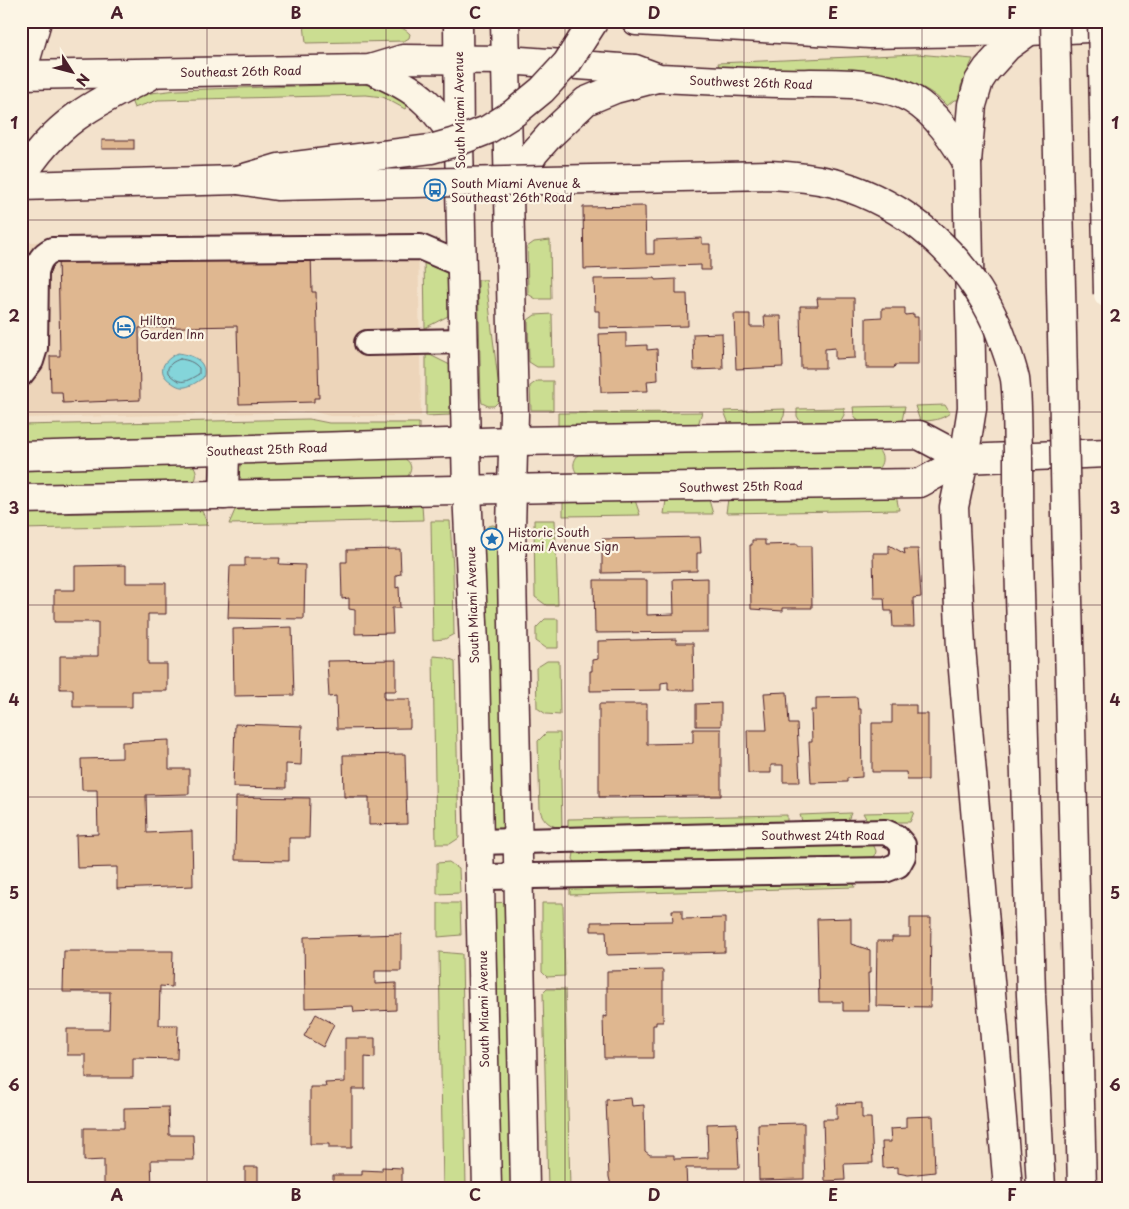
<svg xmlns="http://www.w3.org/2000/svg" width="1129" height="1209" viewBox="0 0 1129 1209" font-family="'Playpen Sans',sans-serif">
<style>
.built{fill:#edd5ba}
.green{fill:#cbdd91;stroke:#8a7e5e}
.water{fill:#84d5da;stroke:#6d8c94}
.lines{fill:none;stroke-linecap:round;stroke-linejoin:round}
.shore{stroke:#616871;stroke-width:1}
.building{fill:#dfb790;stroke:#4a1f2b}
.minor-casing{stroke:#4a1f2b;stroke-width:28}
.major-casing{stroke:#4a1f2b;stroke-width:31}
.highway-casing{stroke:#4a1f2b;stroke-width:31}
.minor{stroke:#fcf5e5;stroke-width:24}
.major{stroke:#fcf5e5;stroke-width:28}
.highway{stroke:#fcf5e5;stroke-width:28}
.major-bridge-casing{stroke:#4a1f2b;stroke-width:31;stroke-linecap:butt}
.highway-bridge-casing{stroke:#4a1f2b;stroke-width:31;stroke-linecap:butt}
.major-bridge{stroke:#fcf5e5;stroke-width:28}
.highway-bridge{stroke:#fcf5e5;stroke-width:28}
.grid{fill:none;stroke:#4a1f2b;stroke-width:1;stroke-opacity:0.55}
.labels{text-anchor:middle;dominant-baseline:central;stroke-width:4.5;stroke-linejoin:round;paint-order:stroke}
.street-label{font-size:12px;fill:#4a1f2b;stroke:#fcf5e5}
.poi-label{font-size:12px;fill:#4a1f2b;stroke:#fcf5e5;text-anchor:start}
.neatline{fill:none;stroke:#4a1f2b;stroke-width:2}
.grid-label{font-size:16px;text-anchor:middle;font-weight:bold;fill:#4a1f2b}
</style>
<rect width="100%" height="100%" fill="#f3e2cc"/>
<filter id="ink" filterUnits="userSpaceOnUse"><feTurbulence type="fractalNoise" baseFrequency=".02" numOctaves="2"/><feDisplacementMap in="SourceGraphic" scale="10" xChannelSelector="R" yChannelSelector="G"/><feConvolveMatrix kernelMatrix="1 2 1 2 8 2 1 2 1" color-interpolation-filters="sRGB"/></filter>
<g filter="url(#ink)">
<polygon class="built" points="418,236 421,416 330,416 314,412 21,418 21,263 25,242"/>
<g class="green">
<path d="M373,22C385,23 401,24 410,34L409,38L404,41L306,43L304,24Z"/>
<path d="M917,54L973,59L961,86L960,100H954L947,106C932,90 916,83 895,78L719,67L718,63Z"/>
<polygon points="362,84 374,86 411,101 405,109 383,97 366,95 158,100 134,108 131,100 151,93 177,90"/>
<polygon points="550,240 551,299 536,299 528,294 527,247 534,242"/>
<polygon points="424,257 447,267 448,316 425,328"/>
<polygon points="478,280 486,280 500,397 498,402 494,406 488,406 482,403 481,397"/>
<polygon points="552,314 553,367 537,367 529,362 528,320 535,315"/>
<polygon points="426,353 450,365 450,415 426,416"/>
<polygon points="537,381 553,381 553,410 531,410 530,386"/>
<path d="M945,405L950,413C941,420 931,421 920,421L915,406Z"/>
<polygon points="905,406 902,421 859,422 854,415 853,407"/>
<polygon points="844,408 844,415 840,422 801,423 797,416 797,409"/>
<polygon points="785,409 784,416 779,424 729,424 724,411"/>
<polygon points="702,412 698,425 558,427 558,413"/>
<polygon points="309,419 329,423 419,423 419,431 78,439 68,447 21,444 21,425"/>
<path d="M875,447C885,455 884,464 875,472L579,476C571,467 573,461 580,452Z"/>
<path d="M399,456C414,461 414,472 403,481L246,484C237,476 236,469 245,459Z"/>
<path d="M191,462C198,471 198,477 192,486H25L21,479L23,468Z"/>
<polygon points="896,495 899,510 726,513 728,499"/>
<polygon points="635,500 640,515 563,516 563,502"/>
<polygon points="666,500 709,500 713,514 664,514"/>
<polygon points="422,505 423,520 229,524 235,510"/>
<polygon points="34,507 43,514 202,511 208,525 21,529 21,511"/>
<polygon points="534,520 555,520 558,605 546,605 535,597"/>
<polygon points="431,521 450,521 453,569 454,634 445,639 433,640"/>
<path d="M493,525L498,527L510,828L492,834L481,535C484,529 486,526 493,525Z"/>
<polygon points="545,619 558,619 558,648 546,648 536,641 536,628"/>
<polygon points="433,656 445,657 455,661 459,838 450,844 436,844"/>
<polygon points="547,661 559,661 560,715 546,714 537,708 536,668"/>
<path d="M546,733H560L562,828C551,827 543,821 540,810L538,741Z"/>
<polygon points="914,812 910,822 868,822 863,813"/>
<polygon points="851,813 847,823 803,824 800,815"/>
<polygon points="787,815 787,824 568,828 568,819"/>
<polygon points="868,843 874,846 876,851 875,856 867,860 576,864 573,859 574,853 582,848"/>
<polygon points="449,862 459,869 460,893 437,894 437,863"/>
<polygon points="853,881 855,887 570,895 570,887"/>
<polygon points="512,902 517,1188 495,1188 488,903"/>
<polygon points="438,903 460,903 461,935 438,937"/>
<polygon points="542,903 563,903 565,976 547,977 542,972"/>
<polygon points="439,952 462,954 466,1188 443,1188"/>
<polygon points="547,989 565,989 570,1188 548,1188 543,993"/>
</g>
<path class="water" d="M178,353C193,355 208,361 203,378C198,381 192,386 185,387C180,388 175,385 171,382C155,371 164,360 178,353Z"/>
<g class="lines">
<path class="shore" d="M180,359C188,360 194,362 199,368V374C185,382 181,386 168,373C166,365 174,361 180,359Z"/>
</g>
<g class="building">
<rect x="102" y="140" width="32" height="9"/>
<polygon points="645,206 646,254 654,254 654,240 702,238 702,244 710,244 710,270 701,270 701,265 584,269 583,207"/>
<polygon points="311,252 312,292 316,292 319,398 314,398 314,402 239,404 237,326 139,328 140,400 63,403 62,392 51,392 50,356 60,356 58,255"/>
<polygon points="655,278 655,280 676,279 676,294 687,294 688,326 599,328 599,311 595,311 594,279"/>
<polygon points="817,298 854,298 855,358 835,359 835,348 825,349 825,368 801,368 800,306 818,306"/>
<polygon points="882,308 905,308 905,315 914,314 914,317 918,317 918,365 895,365 894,368 866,368 866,318 882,317"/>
<polygon points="734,314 750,314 750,327 765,327 764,316 781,316 783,367 736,369"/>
<polygon points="626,333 626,346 647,345 647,350 657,349 658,380 647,381 648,391 601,392 599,334"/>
<polygon points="722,333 723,369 694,370 693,334"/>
<polygon points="700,537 701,553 697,553 697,571 602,573 602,539"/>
<polygon points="752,540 765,540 765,545 798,544 798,546 811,546 812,608 783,608 783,611 751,609 750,545 752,545"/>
<polygon points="889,545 905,554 904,549 918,549 921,597 913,598 914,627 893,627 892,611 885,611 884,598 874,598 873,553 889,553"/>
<polygon points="400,549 401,574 396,575 396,588 399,587 400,608 392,608 393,633 355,634 355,610 349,609 349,598 342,599 341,562 347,562 347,550"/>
<polygon points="245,558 280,558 279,564 305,565 304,619 228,618 230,566 245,566"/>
<polygon points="126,565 126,583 166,583 166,614 148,614 148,664 167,664 167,691 132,691 132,707 73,707 73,689 60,689 60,656 98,656 98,622 54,622 54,590 75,590 75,566"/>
<polygon points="708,578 708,632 595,633 594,580 647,580 647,615 674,614 673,579"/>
<polygon points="292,627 294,695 234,696 233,629"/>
<polygon points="676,639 676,643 693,643 694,690 668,690 668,682 661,683 661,690 590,691 590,671 592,671 592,660 598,659 598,641"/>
<polygon points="396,660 396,691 384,691 384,699 410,699 410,728 337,729 336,696 329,697 327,661"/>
<polygon points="787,692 789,724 797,724 800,782 783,782 783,765 771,765 771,773 748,773 747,730 767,730 764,693"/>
<polygon points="857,697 858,709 861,709 862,777 847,778 847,782 811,783 809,742 812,742 811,710 816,710 816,698"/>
<polygon points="721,703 721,726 696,726 696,704"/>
<polygon points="599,704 647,704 647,744 693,743 693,729 721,729 721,796 599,797"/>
<polygon points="892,705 916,705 916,714 928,714 928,780 907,780 906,772 872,772 872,723 892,723"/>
<polygon points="235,724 302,726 301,765 286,764 286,788 233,787"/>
<polygon points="169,740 169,769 189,769 189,794 146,795 147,833 192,831 193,886 117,889 117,867 77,868 76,835 98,834 97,790 82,790 81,759 122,758 122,742"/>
<polygon points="405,754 407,824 369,825 369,797 344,797 343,755"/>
<polygon points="236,797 310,798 309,838 289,838 289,861 235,860"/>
<polygon points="672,910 682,910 682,919 725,918 725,952 607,955 606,931 591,931 591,922 673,921"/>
<polygon points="851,918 851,944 870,950 870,973 868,973 869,1011 843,1011 843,1002 819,1002 817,919"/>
<polygon points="910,918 931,918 930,1007 876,1006 877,941 892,941 892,937 910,937"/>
<polygon points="401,934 401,971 375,971 375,984 396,983 396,1010 354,1012 353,1006 305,1008 304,937"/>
<polygon points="64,951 173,951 172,987 160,986 159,1025 178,1025 177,1059 133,1058 133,1078 86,1078 86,1055 67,1055 67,1029 109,1029 110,992 63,992"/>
<polygon points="663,970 663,1022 656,1022 656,1025 653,1025 653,1058 604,1058 603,1016 607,1017 607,971"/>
<polygon points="316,1014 334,1024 323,1047 304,1036"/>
<polygon points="345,1038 375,1038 375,1058 365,1057 365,1089 352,1089 352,1148 329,1148 329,1144 310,1144 310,1087 326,1087 325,1083 345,1082"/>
<polygon points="631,1098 632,1106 644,1105 645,1151 650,1155 674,1155 674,1159 708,1158 707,1124 737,1123 739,1168 686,1168 687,1188 615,1188 611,1185 609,1177 606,1100"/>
<polygon points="862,1103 862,1118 871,1118 873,1163 844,1164 845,1180 825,1181 823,1119 837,1119 837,1104"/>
<polygon points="168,1107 169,1135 193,1135 194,1160 151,1160 152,1188 104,1188 104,1160 84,1161 84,1128 124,1128 124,1108"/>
<polygon points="933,1116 935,1172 908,1175 898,1173 898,1167 883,1168 882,1142 891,1142 890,1129 906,1128 906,1117"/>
<polygon points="804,1123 804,1179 759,1180 758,1124"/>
<polygon points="245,1167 258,1167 258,1183 264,1183 264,1188 245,1188"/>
<polygon points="382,1167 402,1168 402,1188 333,1188 333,1175 362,1175 362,1170 382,1171"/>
</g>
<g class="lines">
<g class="minor-casing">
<g id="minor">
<polyline points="367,343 464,341"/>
<path d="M21,374L31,361L35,348L36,272C39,261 42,255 52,250L420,247L462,265"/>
<polyline points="479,842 885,832 896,837 903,845 903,856 898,865 885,870 480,877"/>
</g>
</g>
<g class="major-casing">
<g id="major">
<polyline points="458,21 459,143 467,490 475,667 487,1188"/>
<polyline points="505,21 514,414 511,528 525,1188"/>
<polyline points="636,21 870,34 1029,31 1088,28 1108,22"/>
<path d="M370,69C390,78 411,87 427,103C439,115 449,129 459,143"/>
<path d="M21,75L370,69L403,59L506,60L635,69L659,78C699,80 740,82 781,83C820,84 877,79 912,99C937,114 952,138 967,162"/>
<polyline points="21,76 37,21"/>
<path d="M21,178C53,124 93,103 148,77"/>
<polyline points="510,195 534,153 549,136 586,101 615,89 657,78"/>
<polyline points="21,456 513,441 919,435 964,459"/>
<polyline points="964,459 972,408 967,162 972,105 979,81 987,69 1007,47 1029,31"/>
<polyline points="224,495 225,451"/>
<polyline points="21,499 556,488 920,483 964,459 1108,453"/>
</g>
</g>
<g class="highway-casing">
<g id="highway">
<polyline points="21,186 238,180"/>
<polyline points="964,459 954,507 961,647 1008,1188"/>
<polyline points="1019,557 1031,995 1041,1188"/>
<polyline points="1067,558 1082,1188"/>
</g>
</g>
<use href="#minor" class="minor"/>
<use href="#major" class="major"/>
<use href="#highway" class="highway"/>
<g class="major-bridge-casing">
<polyline id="major-bridge" points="238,180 279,168 431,149 459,141 487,130 514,113 542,90 567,63 594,21"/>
</g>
<g class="highway-bridge-casing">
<g id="highway-bridge">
<polyline points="1055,21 1067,558"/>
<polyline points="1102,21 1108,294"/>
<path d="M238,180L277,186L770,175C791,176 813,178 834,183C908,204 966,256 997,325C1004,343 1011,361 1015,379C1018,403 1017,428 1018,451C1018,487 1018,522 1019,557"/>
</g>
</g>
<use href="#major-bridge" class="major-bridge"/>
<use href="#highway-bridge" class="highway-bridge"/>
</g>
</g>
<path class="grid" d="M207,21V1188M386,21V1188M565,21V1188M744,21V1188M922,21V1188M21,220H1108M21,412H1108M21,605H1108M21,797H1108M21,989H1108"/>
<defs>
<g id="bus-ring" transform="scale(1.125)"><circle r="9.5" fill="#fcf5e5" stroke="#1f6fb2" stroke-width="1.5"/><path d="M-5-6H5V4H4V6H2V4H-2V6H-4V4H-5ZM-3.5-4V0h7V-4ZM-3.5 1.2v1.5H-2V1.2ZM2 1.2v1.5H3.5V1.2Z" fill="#1f6fb2"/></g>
<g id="hotel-ring" transform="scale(1.125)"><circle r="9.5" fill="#fcf5e5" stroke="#1f6fb2" stroke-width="1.5"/><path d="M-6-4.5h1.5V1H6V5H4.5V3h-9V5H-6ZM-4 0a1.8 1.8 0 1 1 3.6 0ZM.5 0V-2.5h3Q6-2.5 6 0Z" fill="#1f6fb2"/></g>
<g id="sight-ring" transform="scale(1.125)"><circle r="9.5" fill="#fcf5e5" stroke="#1f6fb2" stroke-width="1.5"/><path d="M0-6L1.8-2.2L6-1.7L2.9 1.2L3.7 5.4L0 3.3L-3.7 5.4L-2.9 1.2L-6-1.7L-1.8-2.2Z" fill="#1f6fb2"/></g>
</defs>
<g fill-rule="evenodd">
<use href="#bus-ring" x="435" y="190"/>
<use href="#hotel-ring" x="124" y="327"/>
<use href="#sight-ring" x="492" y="539"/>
</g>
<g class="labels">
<g class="street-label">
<text transform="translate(241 71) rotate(-1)">Southeast 26th Road</text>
<text transform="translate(751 82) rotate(2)">Southwest 26th Road</text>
<text transform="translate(459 110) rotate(-91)">South Miami Avenue</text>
<text transform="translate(267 449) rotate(-2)">Southeast 25th Road</text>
<text transform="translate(741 486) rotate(-1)">Southwest 25th Road</text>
<text transform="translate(472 605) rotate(-92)">South Miami Avenue</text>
<text x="823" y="835">Southwest 24th Road</text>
<text transform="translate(483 1009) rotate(-91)">South Miami Avenue</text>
</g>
<g class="poi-label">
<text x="451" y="183">South Miami Avenue &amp;<tspan x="451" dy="14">Southeast 26th Road</tspan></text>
<text x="140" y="320">Hilton<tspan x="140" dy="14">Garden Inn</tspan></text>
<text x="508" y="532">Historic South<tspan x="508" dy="14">Miami Avenue Sign</tspan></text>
</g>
</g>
<rect width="1129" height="1209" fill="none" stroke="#fcf5e5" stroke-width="55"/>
<g transform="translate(72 72) rotate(126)" stroke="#fcf5e5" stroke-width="4" paint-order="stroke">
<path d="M0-4L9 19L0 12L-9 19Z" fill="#4a1f2b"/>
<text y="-8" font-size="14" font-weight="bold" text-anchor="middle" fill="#4a1f2b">N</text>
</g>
<rect x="28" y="28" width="1074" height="1154" class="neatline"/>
<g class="grid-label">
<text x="117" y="19">A</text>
<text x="296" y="19">B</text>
<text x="475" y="19">C</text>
<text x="654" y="19">D</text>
<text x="833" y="19">E</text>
<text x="1012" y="19">F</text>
<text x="14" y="129">1</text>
<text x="1115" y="129">1</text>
<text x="14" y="322">2</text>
<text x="1115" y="322">2</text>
<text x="14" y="514">3</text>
<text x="1115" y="514">3</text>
<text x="14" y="706">4</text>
<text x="1115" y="706">4</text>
<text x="14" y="899">5</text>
<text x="1115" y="899">5</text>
<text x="14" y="1091">6</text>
<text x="1115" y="1091">6</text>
<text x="117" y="1201">A</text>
<text x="296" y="1201">B</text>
<text x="475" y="1201">C</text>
<text x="654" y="1201">D</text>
<text x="833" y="1201">E</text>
<text x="1012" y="1201">F</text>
</g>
</svg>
